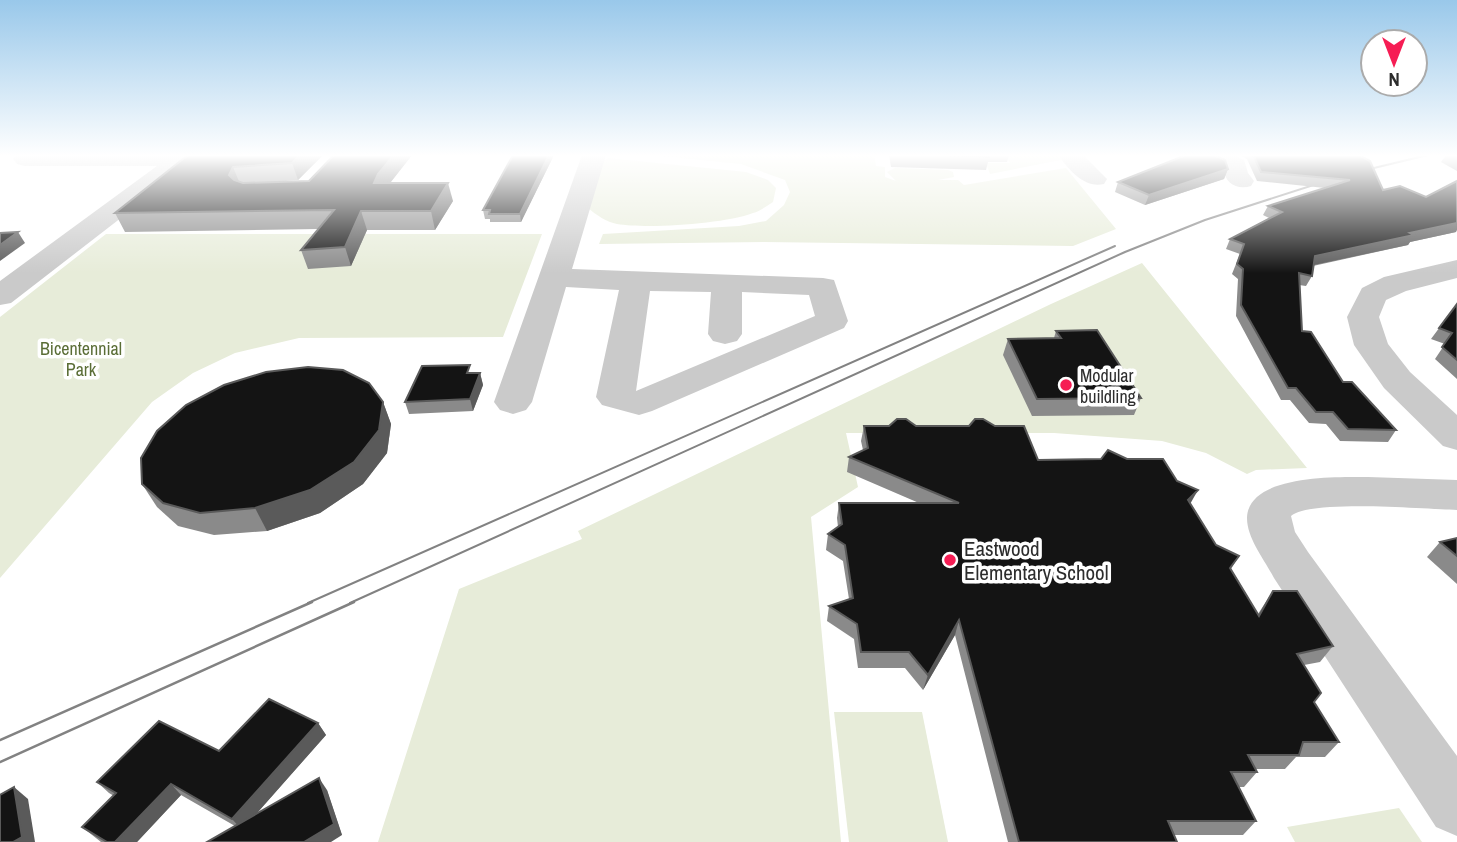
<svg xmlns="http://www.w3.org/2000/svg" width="1457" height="842" viewBox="0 0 1457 842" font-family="'Archivo Narrow',sans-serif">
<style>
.green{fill:#e7ecd9}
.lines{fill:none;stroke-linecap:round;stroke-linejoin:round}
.minor{fill:#cacaca;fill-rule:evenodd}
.tram-far1{stroke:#828282;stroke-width:2}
.tram{stroke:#828282;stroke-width:2.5}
.wall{fill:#8a8a8a}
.shaded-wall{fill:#5a5a5a}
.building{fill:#141414;stroke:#5a5a5a;stroke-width:2}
.poi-dot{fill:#f61d54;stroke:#fff;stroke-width:2.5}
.labels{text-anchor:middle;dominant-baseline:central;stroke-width:7;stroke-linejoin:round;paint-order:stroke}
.park-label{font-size:18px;fill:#5a6d36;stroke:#fff}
.poi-label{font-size:18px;fill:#2d2d2d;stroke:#fff;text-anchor:start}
.near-poi-label{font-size:21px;fill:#2d2d2d;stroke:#fff;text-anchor:start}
</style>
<rect width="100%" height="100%" fill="#fff"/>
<g class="green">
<polygon points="651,155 874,155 876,166 885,167 885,177 896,181 887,172 895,168 948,170 953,172 954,177 938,180 958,180 964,185 1066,168 1116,229 1073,246 764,242 599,244 603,234 739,226 766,221 784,205 790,192 785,180 741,164"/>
<polygon points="982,155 1063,155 1066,159 990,174 986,163 1010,163 1007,158"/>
<path d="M608,158L746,172L768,180L776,188L773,202C767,206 760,211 753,213C724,224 648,229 617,224C607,222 596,215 588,208L602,162Z"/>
<polygon points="106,234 542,234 503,337 299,338 235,353 193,373 152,402 0,578 0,317"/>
<polygon points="1142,263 1307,468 1256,470 1247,474 1206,453 1162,441 1054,433 846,433 858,487 811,517 841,842 378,842 459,589 582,539 578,531 1051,304"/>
<polygon points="834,712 922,712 948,842 849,842"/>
<polygon points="1399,808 1422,842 1295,842 1287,827"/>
</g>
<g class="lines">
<g class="minor">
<polygon points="16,155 245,155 248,159 244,164 188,166 11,303 0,305 0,281 157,166 25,166 17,164 13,159"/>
<path d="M582,155H606L572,269L823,278L834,280L848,321L844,328L652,411L639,415L602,405L596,397L619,290L566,287L532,402L526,410L513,414L500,410L494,402ZM650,291L711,292L708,334L713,341L725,344L737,341L742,334V292L809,295L815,316L636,391Z"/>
<path d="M1058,155H1083L1107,179L1104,184C1085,189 1069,170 1058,155Z"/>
<path d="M1204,155H1234L1244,160L1248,173L1254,181L1251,186C1238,190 1224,184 1224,168L1208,160Z"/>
<polygon points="1457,260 1457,278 1406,291 1386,300 1379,317 1388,344 1410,372 1457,415 1457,450 1443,446 1384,388 1354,345 1347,317 1362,288 1384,277"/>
<path d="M1368,477L1457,480V510C1426,509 1311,499 1291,516L1295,532L1308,552L1457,756V836L1436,827L1274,578C1265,560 1247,539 1247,518C1248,474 1338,477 1368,477Z"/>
</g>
<g class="tram-far1">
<polyline points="1353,173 1428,155"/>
<polyline points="308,603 1115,246"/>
<polyline points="350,603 1125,252 1205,220 1326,181"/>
</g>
<g class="tram">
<polyline points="0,740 312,602"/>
<polyline points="0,762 354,602"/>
</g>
</g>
<g class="wall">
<polygon points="188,155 323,155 298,180 273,182 309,181 412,155 390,183 453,201 435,230 367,230 351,266 308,269 301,250 318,229 125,232 115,213"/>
<polygon points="500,155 554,155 521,222 490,222 490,219 485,219 483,210 512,156"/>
<polygon points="889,155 1009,155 1007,162 988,162 986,170 891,167"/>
<polygon points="1102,155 1214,155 1228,169 1224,179 1145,205 1115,192 1118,182 1184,156"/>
<polygon points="1239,155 1359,155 1383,190 1456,232 1410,242 1408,245 1313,266 1312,276 1306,286 1299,285 1302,331 1343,382 1396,430 1388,442 1340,441 1326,424 1309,423 1290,400 1281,400 1236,316 1238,279 1232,274 1240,254 1226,249 1230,239 1269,218 1263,215 1268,206 1325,188 1257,181 1247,159"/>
<polygon points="1446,155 1457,155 1457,171 1441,162"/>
<polygon points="1457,304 1457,379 1435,359 1445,344 1431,339"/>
<polygon points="1056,331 1141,398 1134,415 1032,416 1003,355 1008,339 1054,338"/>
<polygon points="472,373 480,373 483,385 473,411 409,414 405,402"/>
<polygon points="383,402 391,424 387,453 363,484 320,513 267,531 214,535 178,526 157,507 142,484"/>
<polygon points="864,426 916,426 1038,460 1191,504 1216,545 1239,556 1231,569 1258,614 1273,591 1333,646 1320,662 1304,665 1314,702 1339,742 1325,757 1296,757 1285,769 1255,769 1257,772 1244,787 1238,787 1256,821 1243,835 1174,835 1177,842 1008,842 955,635 923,690 905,668 858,668 854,639 827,621 829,606 849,599 843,561 826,550 828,534 838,527 837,518 839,503 919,503 847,472 849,457 863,450 861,441"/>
<polygon points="1457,538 1457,584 1427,557 1440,542"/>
<polygon points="318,723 326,735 257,813 327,790 342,835 235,826 181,795 137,842 101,842 82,827 114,796 109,793 97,782 219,751"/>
</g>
<g class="shaded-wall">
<polygon points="300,155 323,155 298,180 292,163"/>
<polygon points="394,155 412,155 383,192 374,183 378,174"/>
<polygon points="549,155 554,155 521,222 520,214"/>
<polygon points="233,167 240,184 236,193 229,175"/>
<polygon points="1228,169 1224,179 1145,205 1149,195"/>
<polygon points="448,183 453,201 435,230 431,211"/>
<polygon points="361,211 367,230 351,266 345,247"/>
<polygon points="1457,220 1457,230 1456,232 1410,242 1408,245 1309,266 1315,256 1410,233"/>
<polygon points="18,232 25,243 0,261 0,245"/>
<polygon points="480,373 483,385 473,411 470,399"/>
<polygon points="383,402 391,424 387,453 363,484 320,513 267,531 255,508"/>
<polygon points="1198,490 1189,506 1188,500"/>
<polygon points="959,620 955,635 923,690 928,675"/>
<polygon points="318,723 326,735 242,830 232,819"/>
<polygon points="319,778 327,790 342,835 331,842 304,842"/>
<polygon points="171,784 181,795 137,842 115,842"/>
<polygon points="14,787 28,799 35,842 13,842"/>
</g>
<g class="building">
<polygon points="188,155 300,155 292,163 233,167 229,175 234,180 243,183 309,181 334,155 394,155 378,174 374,183 448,183 431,211 361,211 345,247 301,250 334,210 115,213"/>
<polygon points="513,155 549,155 520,214 489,214 490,210 483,210"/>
<polygon points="938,155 988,155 989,157"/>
<polygon points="1186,155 1214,155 1225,160 1228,169 1149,195 1118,182"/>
<polygon points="1253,155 1359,155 1370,161 1383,190 1400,186 1426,197 1457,181 1457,223 1410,233 1414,235 1315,256 1312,276 1299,273 1302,331 1311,332 1343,382 1352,382 1396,430 1348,429 1333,412 1316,412 1296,388 1288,388 1241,305 1243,269 1237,264 1244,244 1230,239 1282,212 1268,206 1350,180 1261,172"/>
<polygon points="18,232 0,245 0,233"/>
<polygon points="1457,304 1457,360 1442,347 1452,333 1439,328"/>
<polygon points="1097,330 1141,398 1037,399 1008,339 1061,338 1056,331"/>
<polygon points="470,365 467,373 480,373 470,399 405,402 422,366"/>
<polygon points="308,367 343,370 369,383 383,402 379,430 354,462 310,490 255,508 200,513 163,503 142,484 141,458 157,431 186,405 224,385 266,372"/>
<polygon points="897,419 906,419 916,426 969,426 975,419 983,419 995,426 1024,426 1038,460 1101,459 1108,450 1127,459 1163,459 1177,481 1198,490 1188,500 1216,545 1239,556 1230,568 1259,616 1273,591 1297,591 1333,646 1297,654 1321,693 1314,702 1339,742 1303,742 1299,755 1248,755 1257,772 1231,772 1256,821 1168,821 1177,842 1019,842 959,620 928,675 909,652 861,652 857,624 829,606 853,598 845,545 828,534 842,524 839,503 959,503 849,457 868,448 864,426 889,426"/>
<polygon points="1457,538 1457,556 1440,542"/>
<polygon points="269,699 318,723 232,819 171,784 115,842 107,842 82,827 116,793 97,782 159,721 219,751"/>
<polygon points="319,778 334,824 304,842 207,842"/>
<polygon points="14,787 22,837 13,842 0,842 0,795"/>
</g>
<linearGradient id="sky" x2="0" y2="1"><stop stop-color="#99c8ea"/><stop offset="0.57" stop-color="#fff"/><stop offset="1" stop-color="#fff" stop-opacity="0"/></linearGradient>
<rect width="1457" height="273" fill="url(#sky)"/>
<g class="poi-dot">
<circle cx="1066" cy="385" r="7"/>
<circle cx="950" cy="560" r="7"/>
</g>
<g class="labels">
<g class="park-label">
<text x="81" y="348">Bicentennial<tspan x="81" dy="21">Park</tspan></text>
</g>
<g class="poi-label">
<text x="1080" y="375">Modular<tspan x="1080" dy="21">buildling</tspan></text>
</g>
<g class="near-poi-label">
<text x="964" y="548">Eastwood<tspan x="964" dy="24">Elementary School</tspan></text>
</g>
</g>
<g transform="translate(1394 63) rotate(180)"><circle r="33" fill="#ffffff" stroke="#ababab" stroke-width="2"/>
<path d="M0-5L12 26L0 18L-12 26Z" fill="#f61d54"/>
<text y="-10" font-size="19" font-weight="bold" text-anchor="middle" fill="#2d2d2d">N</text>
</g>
</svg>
